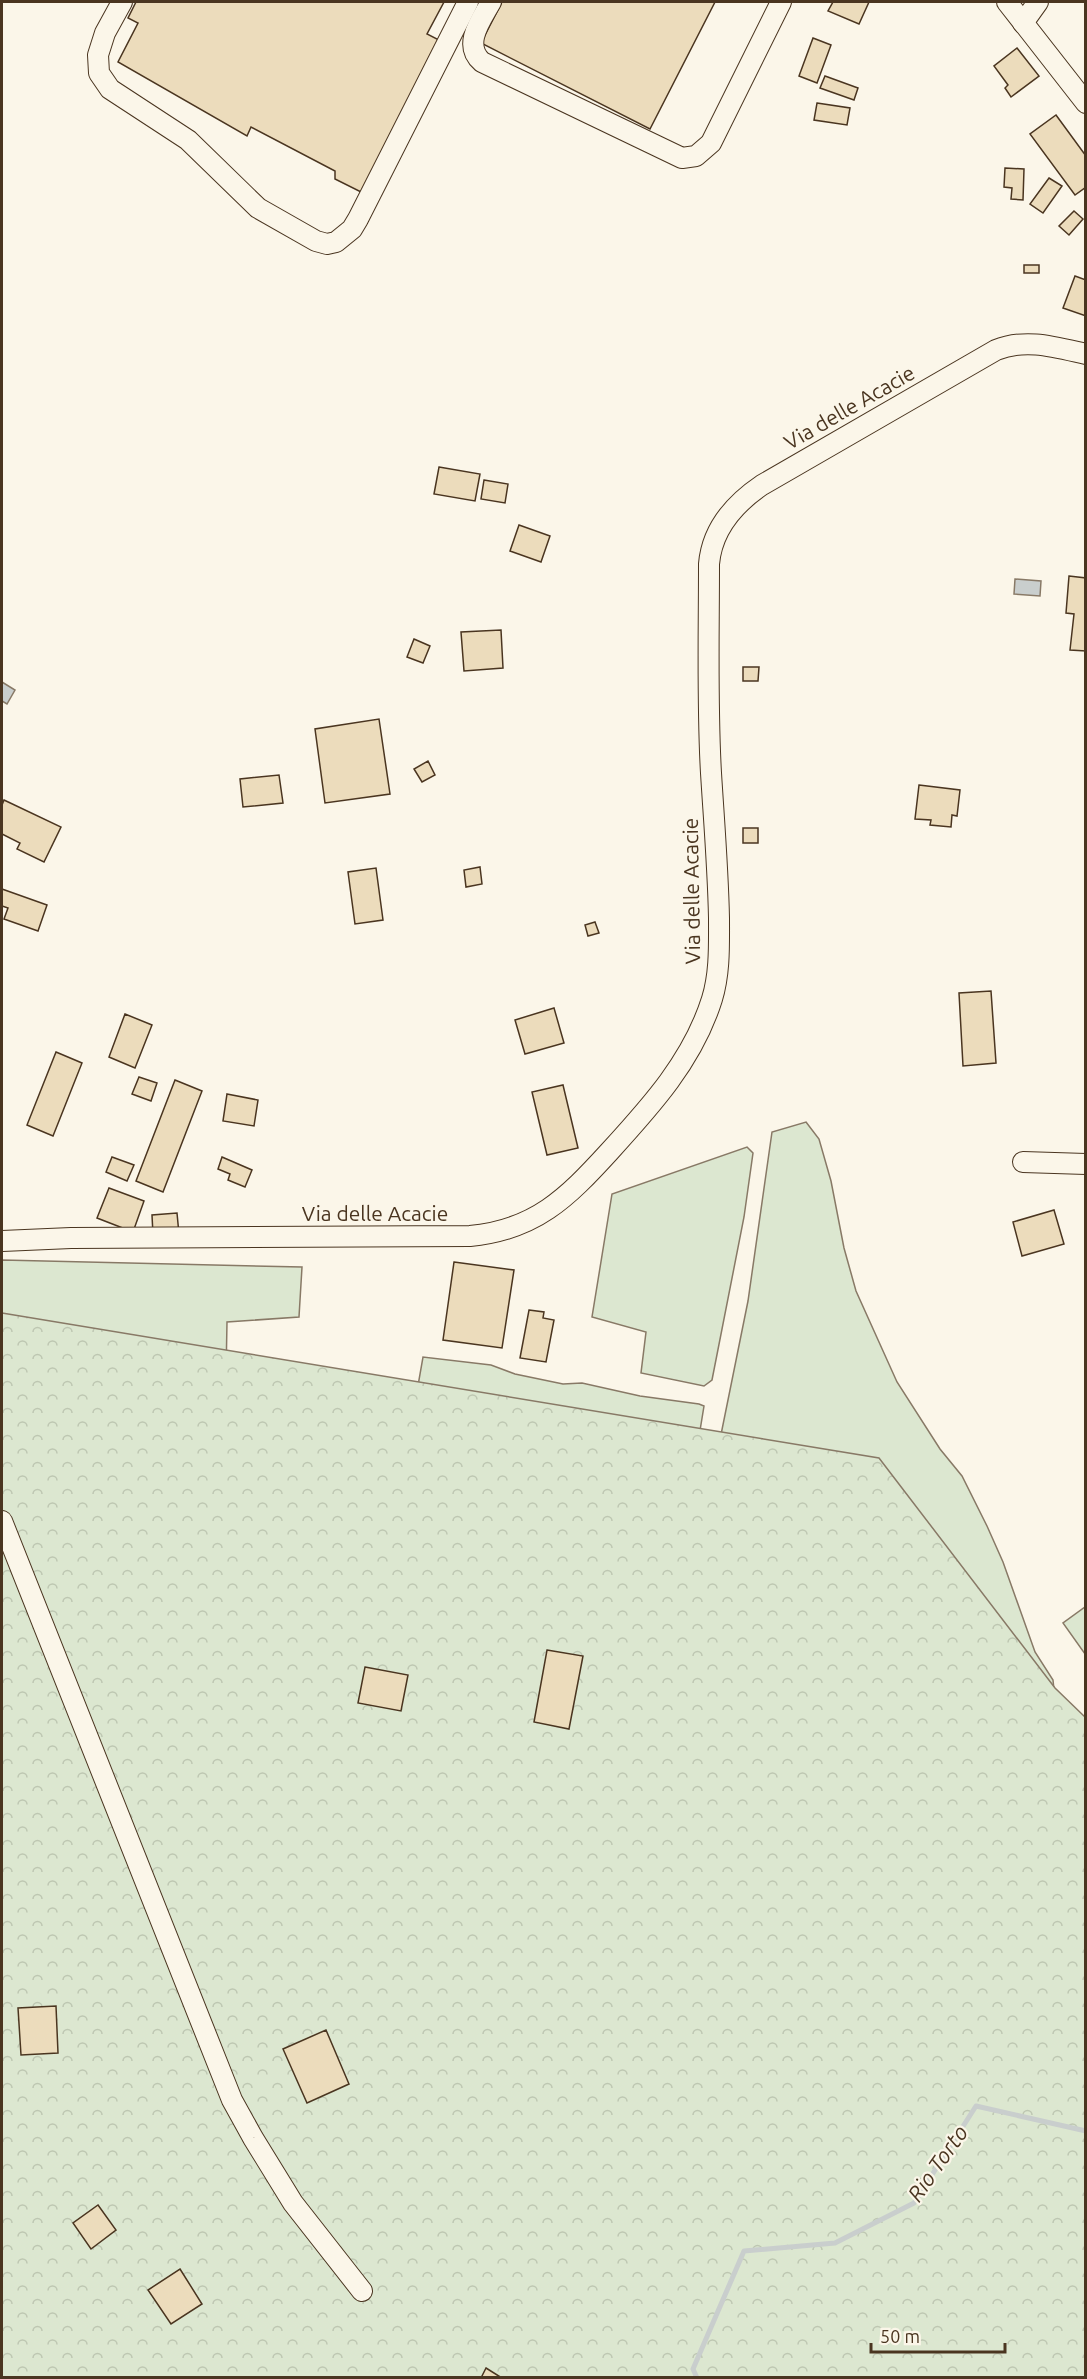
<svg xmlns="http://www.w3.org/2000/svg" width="1087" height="2379" viewBox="0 0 1087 2379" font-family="Ubuntu,sans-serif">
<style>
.grass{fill:#dce7d0;stroke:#887966;stroke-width:1.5}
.forest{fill:url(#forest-crowns);stroke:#887966;stroke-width:1.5}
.water{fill:#c9cecd;stroke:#887966;stroke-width:1.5}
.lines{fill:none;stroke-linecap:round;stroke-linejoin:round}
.stream{stroke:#c9cecd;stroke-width:5}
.building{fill:#ecdcbc;stroke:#4a3520;stroke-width:1.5}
.minor-casing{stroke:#4a3520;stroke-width:22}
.minor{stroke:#fbf6e9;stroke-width:20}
.labels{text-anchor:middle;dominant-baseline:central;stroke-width:4.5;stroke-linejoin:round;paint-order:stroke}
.street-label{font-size:21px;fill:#4a3520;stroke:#fbf6e9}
.water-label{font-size:22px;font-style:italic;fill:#4a3520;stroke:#fbf6e9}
</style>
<defs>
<pattern id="forest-crowns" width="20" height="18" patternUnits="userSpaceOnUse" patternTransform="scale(1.5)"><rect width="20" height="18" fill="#dce7d0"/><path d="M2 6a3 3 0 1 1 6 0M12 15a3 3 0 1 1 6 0" fill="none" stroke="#bec7b2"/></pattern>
</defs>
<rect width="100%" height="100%" fill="#fbf6e9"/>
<g class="grass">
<polygon points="806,1122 819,1139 831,1181 844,1248 856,1291 897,1382 940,1449 962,1476 987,1526 1003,1562 1035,1652 1053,1680 1055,1700 410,1431 423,1357 491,1365 515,1374 563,1384 582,1383 640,1396 699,1404 704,1406 697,1449 710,1489 748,1301 772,1132"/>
<polygon points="747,1147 753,1153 744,1217 712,1380 704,1386 641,1373 646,1332 592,1317 612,1194"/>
<polygon points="2,1260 302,1267 299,1317 227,1322 226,1375 2,1457"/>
<polygon points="1085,1607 1085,1654 1063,1623"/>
</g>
<polygon class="forest" points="2,1313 879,1458 1055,1688 1085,1717 1085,2377 2,2377"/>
<g class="water">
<polygon points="1015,579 1041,581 1040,596 1014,594"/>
<polygon points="2,682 15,690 7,704 2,701"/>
</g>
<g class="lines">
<polyline class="stream" points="697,2378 693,2369 744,2251 835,2243 914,2203 976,2106 1086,2131"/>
</g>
<g class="building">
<polygon points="136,2 444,2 427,34 439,40 361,192 335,179 335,171 251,127 247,136 118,62 138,23 128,18"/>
<polygon points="502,2 715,2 650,129 481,43"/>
<polygon points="833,2 869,2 859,24 828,11"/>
<polygon points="813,38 831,45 817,83 799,76"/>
<polygon points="1017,48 1039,76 1011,97 1005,88 1008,85 994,66"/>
<polygon points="825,76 858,88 854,100 820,88"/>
<polygon points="817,103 850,108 847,125 814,120"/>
<polygon points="1056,115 1086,156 1086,187 1075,195 1030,134"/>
<polygon points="1005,168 1024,169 1023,200 1011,199 1012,188 1004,187"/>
<polygon points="1049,178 1062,186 1043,213 1030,204"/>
<polygon points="1074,211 1083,219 1069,235 1059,226"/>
<rect x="1024" y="265" width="15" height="8"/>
<polygon points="1075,276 1086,280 1086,316 1063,308"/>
<polygon points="439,467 480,474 475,501 434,494"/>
<polygon points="484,480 508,484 505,503 481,499"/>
<polygon points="519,525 550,536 541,562 510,551"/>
<polygon points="1069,576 1086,578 1086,651 1070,650 1074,614 1066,613"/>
<polygon points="501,630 503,668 464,671 461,632"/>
<polygon points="414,639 430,646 423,663 407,657"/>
<polygon points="743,667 759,667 758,681 743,681"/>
<polygon points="379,719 390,794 325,803 315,729"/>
<polygon points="428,761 435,775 422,782 414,769"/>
<polygon points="279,775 283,803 243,807 240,779"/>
<polygon points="919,785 960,790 957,816 952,815 951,827 930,825 931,820 915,819"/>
<polygon points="4,800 61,827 44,862 17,849 20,843 2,834 2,805"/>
<rect x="743" y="828" width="15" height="15"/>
<polygon points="480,867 482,884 466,887 464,870"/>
<polygon points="376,868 383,920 355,924 348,872"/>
<polygon points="2,889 47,905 38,931 4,919 8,908 2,906"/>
<polygon points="595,922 599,933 588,936 585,925"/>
<polygon points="991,991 996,1063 963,1066 959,993"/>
<polygon points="554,1008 564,1043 525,1054 515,1020"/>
<polygon points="125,1014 152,1025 135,1068 109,1057"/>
<polygon points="56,1052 82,1063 53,1136 27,1125"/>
<polygon points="139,1077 157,1083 151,1101 132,1094"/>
<polygon points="175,1080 202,1091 163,1192 136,1181"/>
<polygon points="563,1085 578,1148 547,1155 532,1092"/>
<polygon points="227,1094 258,1100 254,1126 223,1121"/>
<polygon points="112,1157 134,1165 127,1181 106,1172"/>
<polygon points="222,1157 252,1170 245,1187 228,1180 230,1174 218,1169"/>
<polygon points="109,1188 144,1201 133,1232 97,1218"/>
<polygon points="1054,1210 1064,1244 1022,1256 1013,1222"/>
<polygon points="177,1213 179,1234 153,1235 152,1215"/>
<polygon points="454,1262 514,1270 502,1348 443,1340"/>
<polygon points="529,1310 544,1312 543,1318 554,1320 546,1362 520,1358"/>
<polygon points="547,1650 583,1656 569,1729 534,1722"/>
<polygon points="365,1667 408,1675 401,1711 358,1703"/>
<polygon points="56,2006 58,2053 21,2055 18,2008"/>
<polygon points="326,2030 349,2084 307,2103 283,2049"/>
<polygon points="98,2205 116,2230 91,2249 73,2223"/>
<polygon points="180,2269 202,2304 171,2324 148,2290"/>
<polygon points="486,2368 502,2378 481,2378"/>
</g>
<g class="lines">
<g class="minor-casing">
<g id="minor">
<polyline points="122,2 105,33 98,55 99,73 110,89 188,140 258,208 316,241 327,244 336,242 352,229 358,219 468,2"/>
<path d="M491,2C481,20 462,45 482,62L682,158L696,156L711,143L781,2"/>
<polyline points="1007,2 1086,103"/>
<polyline points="1023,23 1038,2"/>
<polyline points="1023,1162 1086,1164"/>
<path d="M2,1241L71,1238L470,1236C535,1230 567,1198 609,1152C651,1106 693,1060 712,999C720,973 719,945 719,918C718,869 714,821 711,773C707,704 709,634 709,564C712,529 734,504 762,485L996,350C1026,338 1055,347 1086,354"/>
<polyline points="2,1521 232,2100 253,2138 293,2203 362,2291"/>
</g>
</g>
<use href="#minor" class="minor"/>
</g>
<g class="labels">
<g class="street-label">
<text transform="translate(849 407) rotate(-30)">Via delle Acacie</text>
<text transform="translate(691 891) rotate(-91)">Via delle Acacie</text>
<text x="375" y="1213">Via delle Acacie</text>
</g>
<g class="water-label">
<text transform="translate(937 2163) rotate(-55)">Rio Torto</text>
</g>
</g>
<rect width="1087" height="2379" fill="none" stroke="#4a3520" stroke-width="6"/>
<path d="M871 2343v9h134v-9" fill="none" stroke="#4a3520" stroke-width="3"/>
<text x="880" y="2343" font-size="18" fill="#4a3520" stroke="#fbf6e9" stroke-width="4.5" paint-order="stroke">50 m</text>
</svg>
